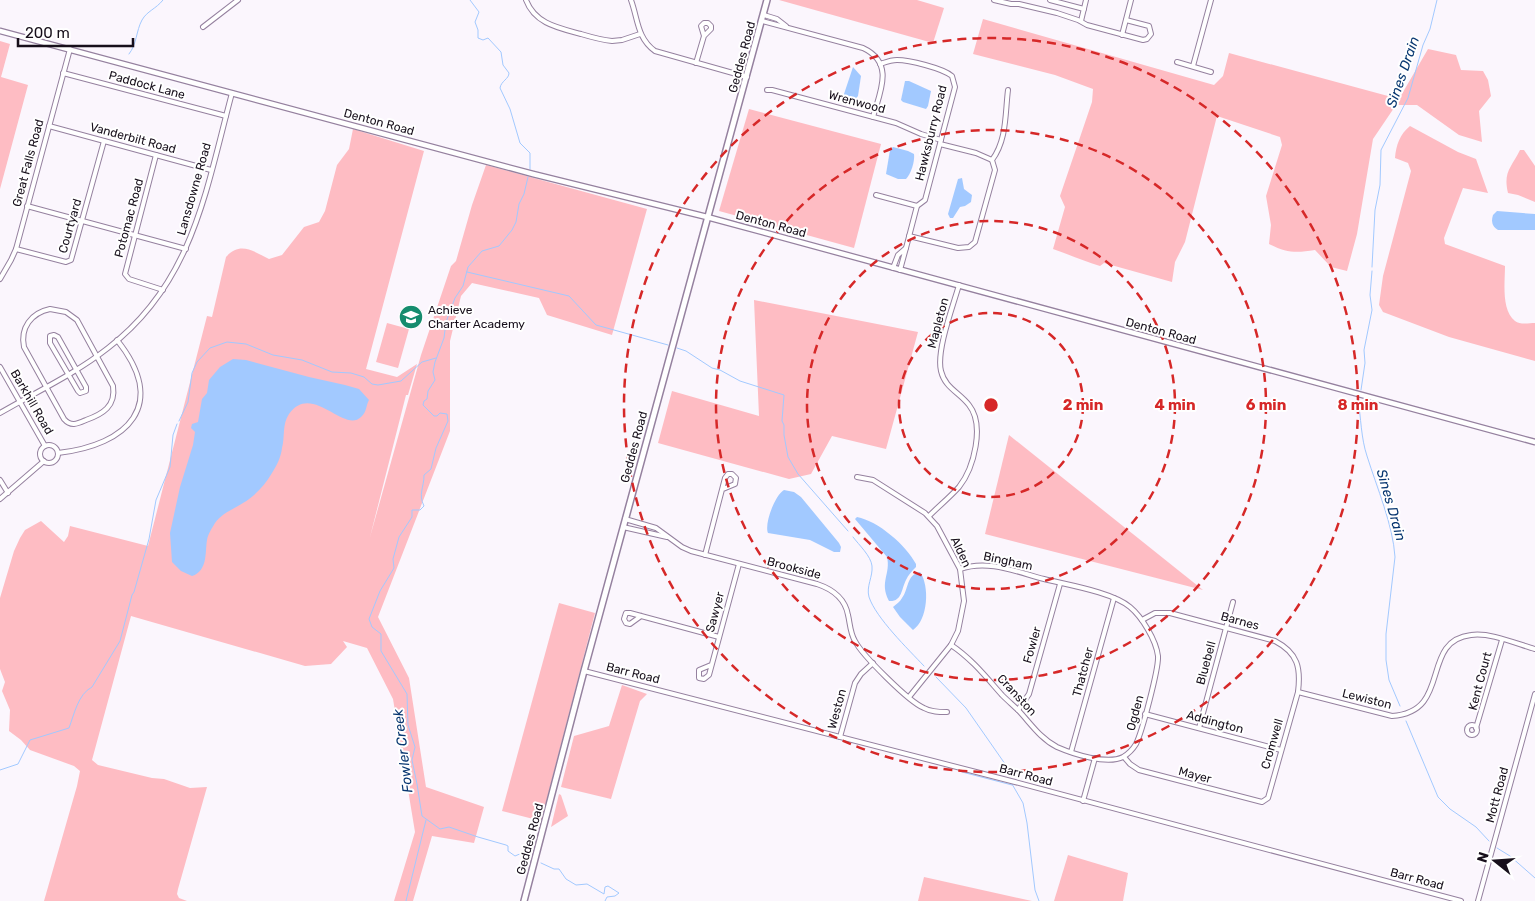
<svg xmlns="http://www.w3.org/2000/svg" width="1535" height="901" viewBox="0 0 1535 901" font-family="Rubik,sans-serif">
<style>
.green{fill:#febcc3}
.water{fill:#a2c9ff}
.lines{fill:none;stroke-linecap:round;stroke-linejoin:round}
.stream{stroke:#a2c9ff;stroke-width:1}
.minor-casing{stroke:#95819f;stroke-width:6}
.tertiary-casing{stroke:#95819f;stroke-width:7}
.secondary-casing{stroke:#95819f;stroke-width:8}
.minor{stroke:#fff;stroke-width:4}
.tertiary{stroke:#fff;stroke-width:4.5}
.secondary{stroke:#fff;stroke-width:5}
.ring{fill:none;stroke:#d62828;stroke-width:2.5;stroke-dasharray:9 6}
.labels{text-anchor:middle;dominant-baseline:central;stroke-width:4;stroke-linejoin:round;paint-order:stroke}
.street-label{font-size:12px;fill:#170f1b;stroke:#fff}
.poi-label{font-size:12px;fill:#170f1b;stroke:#fff;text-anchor:start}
.water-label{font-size:14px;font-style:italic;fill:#083771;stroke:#fff}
.centre{fill:#d62828;stroke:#fff;stroke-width:2.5}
.ring-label{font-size:15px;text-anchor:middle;font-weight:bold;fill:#d62828;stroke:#fff;stroke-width:4;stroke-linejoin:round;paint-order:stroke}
</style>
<rect width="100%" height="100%" fill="#fbf6fd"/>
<g class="green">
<polygon points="779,0 917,0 944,8 933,43"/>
<path d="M983,19L1214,85L1223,76L1229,53L1399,99L1428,49L1456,55L1461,70L1483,71L1488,80L1491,96L1479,111L1482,142L1459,135L1417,105H1396L1373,139L1357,234L1347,271L1331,267L1315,250C1296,253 1287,253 1269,244L1271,225L1266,196L1282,145L1280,137L1217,116L1185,242L1175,262L1172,282L1104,263L1100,266C1084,261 1070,255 1053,249L1065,207L1060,196L1092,102L1093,89L1055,75L973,54Z"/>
<polygon points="0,41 10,44 1,77 28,85 0,189"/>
<polygon points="749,109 881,144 854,248 719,211"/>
<path d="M1410,126L1458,152L1476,159L1488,193L1463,188L1444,238L1445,244L1505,266C1505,282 1501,310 1515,321C1520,325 1529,323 1535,323V361L1449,337L1383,312L1379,305L1383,276L1411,171L1408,163L1395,158C1396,145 1400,134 1410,126Z"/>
<path d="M353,129L424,151L366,369L397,377L417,364L408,395H406L370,537L421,355L451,266L456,261L472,205L486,165L647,209L612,335L547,315L539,298L472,283L461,296L450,341V431L378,617L409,678L426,787L484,807L474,843L432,836L413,901H394L415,832L393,699L367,648L343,641L347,647L331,664L305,666L131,616L92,760L98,765L152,778L164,779L190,788L207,787L178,889L177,894L179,898L187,901H44L77,786L80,771L74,766L30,750L21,740L9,731L10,710L2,691L5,682L0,669V598L14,551L20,538L25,530L41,521L64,542L68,536L70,526L148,546L207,316L212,317L226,257C240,241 253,251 269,259L282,255L304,227L319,222L325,211L337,165L349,149Z"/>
<path d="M1520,150H1524L1535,166V202L1518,195L1508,193C1503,172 1511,168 1520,150Z"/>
<polygon points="754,300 918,332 886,449 832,436 811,474 789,479 658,443 672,391 759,416"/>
<polygon points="387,323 409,329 398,368 376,362"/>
<polygon points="1009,435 1203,590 985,534"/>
<polygon points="559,603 595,613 541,821 502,811"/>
<polygon points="622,685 647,694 640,701 611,799 561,787 574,736 609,726"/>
<polygon points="559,794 561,795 568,816 551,827"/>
<polygon points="1068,855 1128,873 1123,901 1054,901"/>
<polygon points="924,877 1032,901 918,901"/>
</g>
<g class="water">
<polygon points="853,67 861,76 858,96 852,103 845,98 844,94"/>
<polygon points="905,81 909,81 931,91 928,106 926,109 903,102 901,100"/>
<path d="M893,147L908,151L914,154C915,161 911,174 906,179H898L886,174L890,150Z"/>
<polygon points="962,178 964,189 972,195 971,202 965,206 960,207 953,218 950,218 948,214 958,179"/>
<path d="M1497,211L1535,214V230H1498C1492,227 1491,221 1493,215Z"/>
<path d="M233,359L246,360L309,377L345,385L359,389L369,400C366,405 367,412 361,417C344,434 312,382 289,414C282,424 285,437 282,448C281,457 277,465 272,473C265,485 255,496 243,503C234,509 222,513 215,523C212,528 208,534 207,540C205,552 208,571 192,576L181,571L172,562L170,533L180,487L193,445L195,432L191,428L192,424L198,422L202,399L207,393L209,380L220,367Z"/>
<path d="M784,490L794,492L801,497L839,543L841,547L840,552H834L810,540L768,533C764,524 775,495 784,490Z"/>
<path d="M857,517C878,521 906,545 916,564V567C912,571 908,575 906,580C901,590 902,602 889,601C879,582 891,574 887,557L855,519Z"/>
<path d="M920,572C930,586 928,620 913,630L900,617L893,607C896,604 900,602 902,598C909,589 906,575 920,572Z"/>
</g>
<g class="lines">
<g class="stream">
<path d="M470,0L479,12L475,22L478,30V38L483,40L488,38L501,52L503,65L509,73C509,79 501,81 500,88L510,109L520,143L530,153V169"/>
<path d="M129,54C137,44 136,31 142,20C147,11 156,9 163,0"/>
<polyline points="1372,267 1375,210 1380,185 1381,150 1408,98 1423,45 1430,29 1437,0"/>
<polyline points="467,272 569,296 596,325 668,345"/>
<polyline points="677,348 686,351 712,368 720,370 740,381 784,395 782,421 784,425 784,435 788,457 798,474 848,531"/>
<polyline points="1361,390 1365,363 1364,350 1372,310 1370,295 1372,271"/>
<path d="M1358,399C1361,418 1361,438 1367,456C1377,488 1393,525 1395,557L1386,634V660L1389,680L1400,706"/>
<polyline points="179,421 188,402 192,373 197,362 210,348 227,342 246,344 273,355 302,360 332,372 351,373 364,377 372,384 378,385 401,381 422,362 436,358"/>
<path d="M853,537C859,545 871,556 872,566C873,577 866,586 869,597C876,618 908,649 924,666"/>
<polyline points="936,677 966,708 1010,771"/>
<polyline points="1406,721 1438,797 1450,809 1476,827 1489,841"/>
<path d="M0,770L18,764L30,740L69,728C74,715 78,694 92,687L120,641L132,595L134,592L149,539L156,500L170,467L173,435L177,424"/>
<polyline points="962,772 1012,785"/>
<polyline points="1012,784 1023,803 1027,823 1035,890 1039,901"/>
<polyline points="1497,848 1510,856 1535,878"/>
<path d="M528,856L522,853L515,856L508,851V846L506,845L478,837L449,827L440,829L422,816L417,784L412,760L415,747L408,725L407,694L381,651V634L372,627L369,619L380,591L394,568L393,559L399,537L412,517V510H420L424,506C418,494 424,488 424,475L431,469L436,448L448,421L447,414L440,413L437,416H434L423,405L424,401L427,399L428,391L435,380L433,372L435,362L444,338L446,322L455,298L463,286L468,267L482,251L499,246L512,230L516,222L519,204L524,194L528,177"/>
<polyline points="541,863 554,869 559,869 566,879 576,885 587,884 604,894 605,887 608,886 619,893 615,896 607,897 605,901"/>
<polyline points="406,901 426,820"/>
</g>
<g class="minor-casing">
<g id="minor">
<path d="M526,0C535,24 559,28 581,34C591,37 602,40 612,41L622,40L640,34"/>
<path d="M631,0C638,19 637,38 655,51L747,77"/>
<polyline points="994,0 1011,4 1019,4 1057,13 1078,20 1087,25 1143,40 1147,39 1151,34 1149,26 1126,20"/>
<polyline points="1050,0 1084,9"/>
<polyline points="764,15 777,19 786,26"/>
<path d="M762,21L863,48C895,63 880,92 873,117"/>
<polyline points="1081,21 1086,0"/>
<polyline points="203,27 238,0"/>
<polyline points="1122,35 1131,0"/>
<polyline points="1177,62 1211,72"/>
<polyline points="696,63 704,36 701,26 704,23 708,23 711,26 711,29 704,36"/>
<polyline points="1193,66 1211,0"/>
<polyline points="63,73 226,116"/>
<polyline points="767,90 772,90 896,123 921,134 941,140"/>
<polyline points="49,126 211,170"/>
<polyline points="940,144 976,153 992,160"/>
<polyline points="156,155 125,274 129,279 163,290"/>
<path d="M876,195L917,206L925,200L955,87L952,76C942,68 909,60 897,60C891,60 886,62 880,64"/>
<polyline points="27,206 186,249"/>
<path d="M909,236L958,248L969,247L975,242L995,170L992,160C1007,140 1005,114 1008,90"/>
<polyline points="906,248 917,206"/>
<polyline points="16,249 66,262 71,260 104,141"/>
<polyline points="893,268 898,255 906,248 900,270"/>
<polyline points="0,279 11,260 16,249 70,49"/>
<path d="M50,309L66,312L77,320L113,386C116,406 103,414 86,420C77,424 71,427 64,419L24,347C20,328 31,313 50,309Z"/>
<polygon points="54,335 58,337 86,387 86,391 80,393 78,391 50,343 50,336"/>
<polyline points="0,367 45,446"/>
<path d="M0,413C36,392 75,374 108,348C193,283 206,190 232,93"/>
<circle cx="49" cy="454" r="9"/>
<path d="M58,453C128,445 169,405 117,340"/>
<polyline points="857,477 873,480 925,513 937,526 960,569 964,601 958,631 951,645 909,697"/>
<polyline points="0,480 8,493"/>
<polyline points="0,499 44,461"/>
<path d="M929,516C939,506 950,497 959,487C974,468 985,425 969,405C959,392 945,388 941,371C936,351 953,306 959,285"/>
<path d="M625,519L656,528L682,547L691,551L817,584C832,589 845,598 848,615C850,623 850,633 855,641C862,655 909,702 924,708C931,712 939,712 947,712"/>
<polyline points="623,527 667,537"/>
<polyline points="705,555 725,478 728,474 732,474 736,478 735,484 723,489"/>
<polyline points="641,616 630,624 626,623 624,619 626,613 630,613 719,637"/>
<path d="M951,645C972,659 986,677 1002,695C1008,701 1014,706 1019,711C1031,724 1041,739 1057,747C1073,754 1107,765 1123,757C1128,754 1133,749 1136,744C1142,732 1159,668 1158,656C1156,640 1142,617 1130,607C1112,592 1068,585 1044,579C1017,572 988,559 960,569"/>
<polyline points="711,665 699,670 699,678 704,679 709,675 739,564"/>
<polyline points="584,671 1015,782 1461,901"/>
<path d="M1298,692L1392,716C1453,712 1419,641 1471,635C1490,632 1517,644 1535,649"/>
<polyline points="1018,710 1029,694 1060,584"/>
<polyline points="1145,714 1281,750"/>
<circle cx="1472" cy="730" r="5"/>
<polyline points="1199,728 1233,602"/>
<polyline points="1476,728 1502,640"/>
<polyline points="840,737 855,683 861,674 873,663"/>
<polyline points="1071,752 1114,598"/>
<path d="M1124,757L1130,764L1139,770L1262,802L1268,798L1298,692C1301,668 1298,653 1275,641L1170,613H1155L1142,620"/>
<polyline points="1083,801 1095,758"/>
<polyline points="1478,901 1535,694"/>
</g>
</g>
<g class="tertiary-casing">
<polyline id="tertiary" points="0,31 533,174 707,217 1535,442"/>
</g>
<g class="secondary-casing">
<polyline id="secondary" points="524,901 584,671 767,0"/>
</g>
<use href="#minor" class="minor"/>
<use href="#tertiary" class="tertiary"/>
<use href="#secondary" class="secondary"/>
</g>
<g class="ring">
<circle cx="991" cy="405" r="92"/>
<circle cx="991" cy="405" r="184"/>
<circle cx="991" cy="405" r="275"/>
<circle cx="991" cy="405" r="367"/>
</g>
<defs>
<g id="school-disc" transform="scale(1.25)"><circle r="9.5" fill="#158c6e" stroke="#fff"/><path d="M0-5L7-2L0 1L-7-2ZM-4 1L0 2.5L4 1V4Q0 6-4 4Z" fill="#fff"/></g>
</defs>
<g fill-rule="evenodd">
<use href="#school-disc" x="411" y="317"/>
</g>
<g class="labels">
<g class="street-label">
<text transform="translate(742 57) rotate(-75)">Geddes Road</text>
<text transform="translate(147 85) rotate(15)">Paddock Lane</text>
<text transform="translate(857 102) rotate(15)">Wrenwood</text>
<text transform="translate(379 122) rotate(15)">Denton Road</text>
<text transform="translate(931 133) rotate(-76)">Hawksburry Road</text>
<text transform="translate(133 138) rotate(15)">Vanderbilt Road</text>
<text transform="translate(28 163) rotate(-75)">Great Falls Road</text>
<text transform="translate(194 189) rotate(-74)">Lansdowne Road</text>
<text transform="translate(129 218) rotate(-75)">Potomac Road</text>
<text transform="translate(771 224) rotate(15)">Denton Road</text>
<text transform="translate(70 226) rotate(-74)">Courtyard</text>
<text transform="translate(938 323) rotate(-75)">Mapleton</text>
<text transform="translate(1161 331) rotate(15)">Denton Road</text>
<text transform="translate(32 402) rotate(60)">Barkhill Road</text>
<text transform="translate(634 447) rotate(-75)">Geddes Road</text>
<text transform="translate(961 552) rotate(65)">Alden</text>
<text transform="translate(1008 561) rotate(12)">Bingham</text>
<text transform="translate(794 568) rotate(15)">Brookside</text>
<text transform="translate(715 612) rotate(-75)">Sawyer</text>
<text transform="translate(1240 621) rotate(15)">Barnes</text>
<text transform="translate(1032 645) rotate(-74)">Fowler</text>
<text transform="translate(1206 663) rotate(-75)">Bluebell</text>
<text transform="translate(1083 672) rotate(-75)">Thatcher</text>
<text transform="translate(633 673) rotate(14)">Barr Road</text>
<text transform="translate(1480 681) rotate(-75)">Kent Court</text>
<text transform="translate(1017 695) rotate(47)">Cranston</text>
<text transform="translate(1367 699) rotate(14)">Lewiston</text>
<text transform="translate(837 709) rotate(-75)">Weston</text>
<text transform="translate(1135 713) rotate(-75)">Ogden</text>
<text transform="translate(1215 722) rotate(15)">Addington</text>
<text transform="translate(1272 744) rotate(-74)">Cromwell</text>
<text transform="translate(1026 775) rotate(15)">Barr Road</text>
<text transform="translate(1195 775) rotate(15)">Mayer</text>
<text transform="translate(1497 795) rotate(-75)">Mott Road</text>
<text transform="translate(530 839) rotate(-75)">Geddes Road</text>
<text transform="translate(1417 879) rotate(15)">Barr Road</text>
</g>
<g class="poi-label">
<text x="428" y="310">Achieve<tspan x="428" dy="14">Charter Academy</tspan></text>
</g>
<g class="water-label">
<text transform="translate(1403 72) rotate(-71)">Sines Drain</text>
<text transform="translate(1391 505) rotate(74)">Sines Drain</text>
<text transform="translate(403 751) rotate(-97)">Fowler Creek</text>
</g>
</g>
<circle cx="991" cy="405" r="8" class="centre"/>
<g class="ring-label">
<text x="1083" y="410">2 min</text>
<text x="1175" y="410">4 min</text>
<text x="1266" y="410">6 min</text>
<text x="1358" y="410">8 min</text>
</g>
<g transform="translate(1495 861) rotate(287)" stroke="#ffffff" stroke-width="4" paint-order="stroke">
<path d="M0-4L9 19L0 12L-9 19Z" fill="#170f1b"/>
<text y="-8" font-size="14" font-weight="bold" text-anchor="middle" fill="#170f1b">N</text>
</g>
<path d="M18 38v8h115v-8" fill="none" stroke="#170f1b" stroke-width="2.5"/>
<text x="25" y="38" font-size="15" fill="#170f1b" stroke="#ffffff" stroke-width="4" paint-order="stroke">200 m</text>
</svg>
